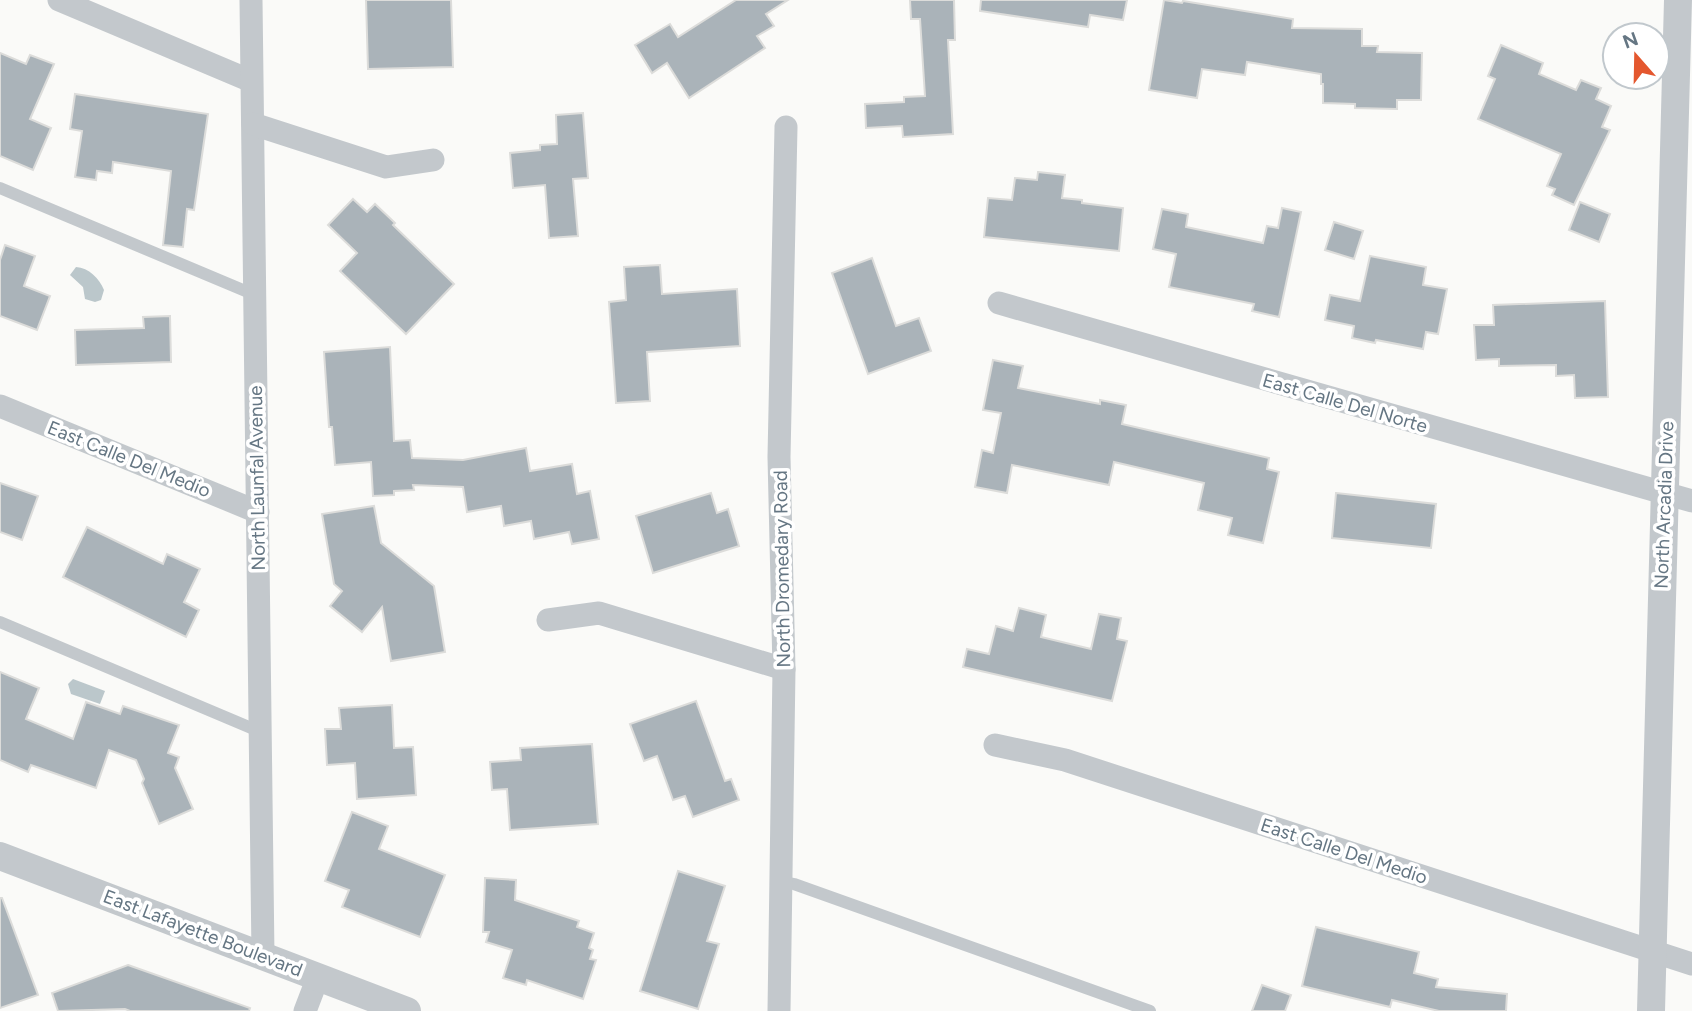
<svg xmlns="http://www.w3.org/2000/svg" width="1692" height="1011" viewBox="0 0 1692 1011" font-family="Figtree,sans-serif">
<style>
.water{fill:#bbc7cb}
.building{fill:#aab3b9;stroke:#dcdcda;stroke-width:2}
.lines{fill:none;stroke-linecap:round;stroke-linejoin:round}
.service{stroke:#c3c8cc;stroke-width:12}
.minor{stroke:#c3c8cc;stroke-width:23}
.tertiary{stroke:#c3c8cc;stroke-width:28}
.labels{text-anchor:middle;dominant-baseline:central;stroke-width:7;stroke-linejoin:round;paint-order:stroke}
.street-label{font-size:19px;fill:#657683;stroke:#fff}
</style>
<rect width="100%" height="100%" fill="#fafaf8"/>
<g class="water">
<path d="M76,267C89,268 99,278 104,290L101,300L95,302L85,299L83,287L70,275Z"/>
<polygon points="73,679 105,691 100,704 71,694 68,684"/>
</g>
<g class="building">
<polygon points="366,0 451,0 453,67 368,69"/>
<polygon points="736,0 788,0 766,14 774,26 757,36 765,48 689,98 667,63 652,73 635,45 670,24 678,37"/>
<polygon points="910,0 954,0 955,40 948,40 953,134 903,137 902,126 866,128 865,104 904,102 904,97 925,96 920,19 911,19"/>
<polygon points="981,0 1127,0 1123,20 1090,15 1088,27 980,11"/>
<polygon points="1164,0 1182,3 1183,1 1293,19 1292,28 1362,29 1362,46 1378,46 1377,52 1422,53 1421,100 1397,100 1397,109 1355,108 1355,104 1323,103 1323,84 1321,84 1321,74 1247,62 1245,75 1202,69 1197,98 1149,90"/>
<polygon points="1501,45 1543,63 1539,74 1576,90 1581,80 1601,88 1596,99 1611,106 1602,127 1610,130 1574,205 1552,195 1555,189 1547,186 1561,154 1478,119 1495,79 1488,76"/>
<polygon points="0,53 26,64 30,55 54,64 30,119 51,128 33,170 0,156"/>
<polygon points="75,94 208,114 194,210 187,209 183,247 163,245 171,171 113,162 112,173 97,171 96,180 75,177 82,131 70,129"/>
<polygon points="583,113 588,178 573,179 578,236 549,238 545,185 513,188 510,153 540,150 540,145 557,144 556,115"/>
<polygon points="1038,172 1065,175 1062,198 1082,200 1082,203 1123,208 1119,251 984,237 988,198 1012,200 1015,178 1037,180"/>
<polygon points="353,199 367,212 375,204 395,223 393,225 454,284 406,334 340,271 357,253 328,225"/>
<polygon points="1580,202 1610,214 1599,242 1569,230"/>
<polygon points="1282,208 1301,212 1279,317 1252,311 1254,304 1169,287 1176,254 1153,249 1162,209 1188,214 1186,227 1263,243 1267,226 1278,228"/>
<polygon points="1334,222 1363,231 1354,259 1325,250"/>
<polygon points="5,245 35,256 24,286 50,296 37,330 0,316 0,260"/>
<polygon points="1370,256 1426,267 1423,285 1447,289 1438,334 1426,332 1423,349 1376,340 1375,343 1352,338 1354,326 1325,320 1330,295 1360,301"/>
<polygon points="872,258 896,326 919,318 931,351 868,374 832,273"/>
<polygon points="660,265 662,294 737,289 740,346 647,352 650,401 616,403 609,302 626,300 624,267"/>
<polygon points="1605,301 1608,397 1575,398 1574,375 1556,376 1556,365 1499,366 1499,359 1476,360 1474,325 1494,325 1493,305"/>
<polygon points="170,316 171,362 76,365 75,330 144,328 143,317"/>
<polygon points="390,347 394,441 410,440 412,458 463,460 526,448 530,471 572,464 577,494 590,491 599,539 572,544 569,532 534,539 531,521 504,526 501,506 467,512 463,487 413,485 414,490 394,491 394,495 373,496 371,462 335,465 332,427 329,427 324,352"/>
<polygon points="993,360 1023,366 1018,388 1100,404 1100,400 1126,405 1122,424 1269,458 1267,469 1279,472 1263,543 1228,535 1232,518 1198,510 1204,483 1114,462 1109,485 1012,465 1007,493 975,487 982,450 993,453 1001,413 983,410"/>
<polygon points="0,483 38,496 22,540 0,532"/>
<polygon points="711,493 717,513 728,509 739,546 653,573 636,516"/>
<polygon points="1336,493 1436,504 1431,548 1332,538"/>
<polygon points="374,506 381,543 434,586 445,652 391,661 382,607 362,632 330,606 342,591 334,584 322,514"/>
<polygon points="87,527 163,564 167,554 200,569 184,602 199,610 186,637 63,577"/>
<polygon points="1019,608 1046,615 1041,637 1091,649 1099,614 1121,618 1117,639 1127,641 1112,701 963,667 967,649 989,654 996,626 1013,631"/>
<polygon points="0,672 39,688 26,719 73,739 86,702 120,714 123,706 179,725 168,753 179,757 175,768 193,809 159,824 142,783 144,779 136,760 109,750 96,788 31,765 28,772 0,760"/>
<polygon points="696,701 725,781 731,779 739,800 693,817 685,796 673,800 657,756 644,761 630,724"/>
<polygon points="392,705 394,748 413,747 416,795 357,799 355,763 327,765 325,729 341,729 339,708"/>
<polygon points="592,744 598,824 510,830 507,789 492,790 490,762 521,760 520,748"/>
<polygon points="352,812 388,826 379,849 445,875 420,937 342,907 349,890 325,881"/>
<polygon points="678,871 725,886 707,941 719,944 698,1009 640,991"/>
<polygon points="485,878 516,880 515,900 579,921 577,927 594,933 589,948 593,950 590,959 596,960 583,999 527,980 526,985 503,978 512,950 486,942 489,932 483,932"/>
<polygon points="0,898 2,898 38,995 0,1008"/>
<polygon points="1316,927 1419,952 1414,973 1438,979 1436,987 1507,994 1506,1011 1439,1011 1392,1000 1390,1007 1302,986"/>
<polygon points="128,965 250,1008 249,1011 130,1011 125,1009 58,1011 52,993"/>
<polygon points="1262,985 1291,995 1285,1011 1252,1011"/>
</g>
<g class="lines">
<g class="service">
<polyline points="0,188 255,295"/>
<polyline points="0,622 261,732"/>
<polyline points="780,881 794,884 1150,1011"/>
</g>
<g class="minor">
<polyline points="59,0 251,81"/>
<polyline points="251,0 263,956"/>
<polyline points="253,124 386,167 433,160"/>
<polyline points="999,303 1692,501"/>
<polyline points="0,406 258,512"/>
<polyline points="548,620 599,613 784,669"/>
<polyline points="995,745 1065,760 1692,964"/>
<polyline points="305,1011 318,977"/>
<polyline points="779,1011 784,669 779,457 786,127"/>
</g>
<g class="tertiary">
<polyline points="0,856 407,1011"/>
<polyline points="1651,1011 1678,0"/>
</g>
</g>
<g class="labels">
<g class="street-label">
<text transform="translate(1345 403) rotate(16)">East Calle Del Norte</text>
<text transform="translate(129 459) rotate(22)">East Calle Del Medio</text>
<text transform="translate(257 478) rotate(-91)">North Launfal Avenue</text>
<text transform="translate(1664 505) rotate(-88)">North Arcadia Drive</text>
<text transform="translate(782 569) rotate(-91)">North Dromedary Road</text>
<text transform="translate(1344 851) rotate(18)">East Calle Del Medio</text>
<text transform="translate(203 933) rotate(21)">East Lafayette Boulevard</text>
</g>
</g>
<g transform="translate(1636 56) rotate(340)"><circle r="33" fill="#ffffff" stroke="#c1c8cd" stroke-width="2"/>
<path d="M0-5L12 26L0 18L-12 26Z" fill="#e4572e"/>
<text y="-10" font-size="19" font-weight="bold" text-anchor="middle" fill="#657683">N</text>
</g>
</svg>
